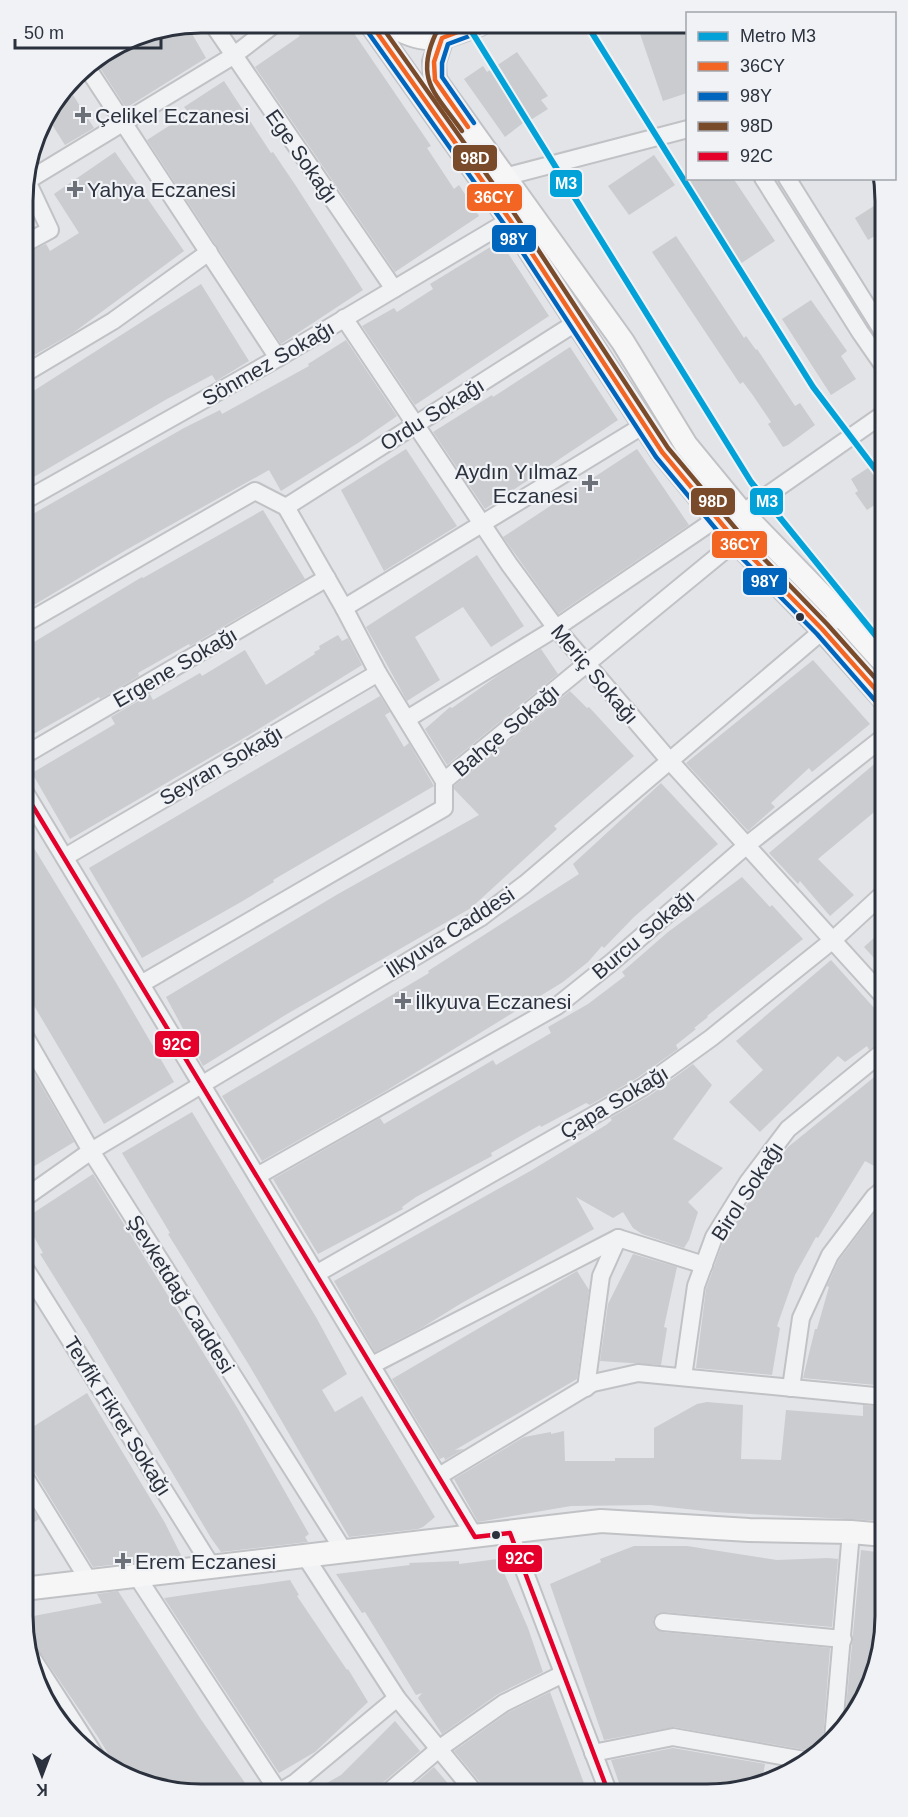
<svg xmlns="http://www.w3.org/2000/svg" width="908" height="1817" viewBox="0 0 908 1817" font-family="Arial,sans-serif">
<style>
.building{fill:#cacccf}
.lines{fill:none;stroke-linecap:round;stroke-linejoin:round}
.street-casing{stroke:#c1c2c5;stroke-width:20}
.secondary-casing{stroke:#c1c2c5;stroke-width:26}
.street{stroke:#f1f2f4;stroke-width:16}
.secondary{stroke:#f6f6f6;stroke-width:22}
.bus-1-casing{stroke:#f0f2f6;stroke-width:9}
.bus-2-casing{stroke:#f0f2f6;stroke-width:9}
.bus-3-casing{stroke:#f0f2f6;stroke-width:9}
.bus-4-casing{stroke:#f0f2f6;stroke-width:9}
.bus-1{stroke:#f26522;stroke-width:4.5}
.bus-2{stroke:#0065bd;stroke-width:4.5}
.bus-3{stroke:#7a4b2a;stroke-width:4.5}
.bus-4{stroke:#e4002b;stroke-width:4.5}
.metro-1-casing{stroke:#f0f2f6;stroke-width:10}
.metro-1{stroke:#02a2d9;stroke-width:6}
.poi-dot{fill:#6b7079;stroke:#f0f2f6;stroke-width:2}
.bus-dot{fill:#2b323e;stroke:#f0f2f6;stroke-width:2}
.labels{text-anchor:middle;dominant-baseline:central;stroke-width:4.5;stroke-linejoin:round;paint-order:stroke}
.poi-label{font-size:21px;fill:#2b323e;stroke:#f0f2f6;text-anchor:start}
.street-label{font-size:21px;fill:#2b323e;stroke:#f0f2f6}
.rim{fill:none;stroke:#2b323e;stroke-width:3}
.line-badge{stroke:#f0f2f6;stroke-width:2}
.badge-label{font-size:16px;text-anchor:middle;font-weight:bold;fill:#fff}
</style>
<rect width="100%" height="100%" fill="#e2e4e7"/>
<g class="building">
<polygon points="313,23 347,23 431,146 427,148 454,189 459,185 479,216 395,272 255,67 300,36 298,34"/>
<polygon points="187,25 206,58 126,108 95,60 133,36"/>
<polygon points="637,25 687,26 687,93 663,101"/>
<polygon points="517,52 548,96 541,100 548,109 529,121 528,119 505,137 464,79 483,66 487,72"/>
<polygon points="224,81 271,153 273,152 296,186 363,290 281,344 147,140 189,113 184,107"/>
<polygon points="68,87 94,128 65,145 46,115"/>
<polygon points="115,152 184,251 73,333 24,361 24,254 46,244 50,251 79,233 54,194"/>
<polygon points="654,155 675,185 629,215 608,186"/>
<polygon points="678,178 733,178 775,241 740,264 714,224 712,225 704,213 701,215 693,204"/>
<polygon points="885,199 885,230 868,240 855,218"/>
<polygon points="676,236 744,338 746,336 756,350 757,349 795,406 800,403 815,425 788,445 783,447 768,424 771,422 752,394 743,382 740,384 652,252"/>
<polygon points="500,241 549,316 415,405 362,326 394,308 397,312 433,289 430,284"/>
<polygon points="201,284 249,361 216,381 212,375 167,399 32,478 24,465 24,397"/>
<polygon points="811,300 847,351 841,356 856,379 831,395 782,319"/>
<polygon points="346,340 397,416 358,443 281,491 269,470 126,550 24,611 24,519 184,428 220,410 222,414 309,366 308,364"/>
<polygon points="570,347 618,420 485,509 433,432 492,395 493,397"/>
<polygon points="406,449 457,526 384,571 341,490"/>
<polygon points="637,449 689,525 558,614 503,537"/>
<polygon points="885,457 885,498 867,510 855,493 858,491 851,479"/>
<polygon points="263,510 305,579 190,646 189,644 138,673 139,676 100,699 99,697 23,740 24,648 142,577 143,578"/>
<polygon points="477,555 524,626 491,647 463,607 415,637 440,680 407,701 366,627"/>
<polygon points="338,635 342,641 348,638 362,665 249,735 70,839 32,773 115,724 111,717 150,694 153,700 200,673 202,676 245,650 266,685 315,654 314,652 320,649 319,646"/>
<polygon points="541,649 558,674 447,765 425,729 450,707 452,708 500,674"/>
<polygon points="813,660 870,724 812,772 809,768 771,803 775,807 748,831 686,763"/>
<polygon points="570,691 587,708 589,707 634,756 554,826 557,829 471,908 287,1014 203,1066 166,997 338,894 479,815 454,789 454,786"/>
<polygon points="380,696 390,712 385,715 404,747 409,743 434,786 273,880 274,882 241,902 142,958 89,868"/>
<polygon points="885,755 885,803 818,859 854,895 830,916 800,881 798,884 769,853"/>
<polygon points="661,783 718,844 634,917 604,948 602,946 588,962 563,982 384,1092 262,1161 222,1096 429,973 428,971 579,874 573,864"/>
<polygon points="23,830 115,981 174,1082 104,1124 23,987"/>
<polygon points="742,877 770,907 772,905 803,939 707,1016 708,1017 694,1028 696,1029 676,1045 678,1049 637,1078 590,1105 586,1103 541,1127 540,1125 491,1153 492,1156 416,1197 402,1207 403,1209 318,1254 273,1179 380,1118 384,1124 493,1060 496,1065 551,1033 548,1027 588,1004 625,976 622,972 668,932"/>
<polygon points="885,928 885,970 864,947"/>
<polygon points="831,960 885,1020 885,1040 879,1042 869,1050 867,1046 845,1062 838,1056 760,1132 729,1102 763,1070 736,1041"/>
<polygon points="23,1054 74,1142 23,1173"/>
<polygon points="885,1063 885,1162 878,1168 865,1161 818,1238 816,1237 795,1275 777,1326 780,1328 772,1375 696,1368 706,1289 722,1245 757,1188 788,1147 878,1074 876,1070"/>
<polygon points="693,1064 712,1085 673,1139 723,1168 688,1202 698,1212 689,1240 684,1248 642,1234 633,1228 623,1212 613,1218 576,1197 594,1229 460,1304 423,1327 375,1352 334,1281 532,1170 606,1125 612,1120 610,1118 649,1096"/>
<polygon points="192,1112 316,1317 347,1374 322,1390 335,1412 362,1396 435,1517 423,1527 418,1529 349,1537 249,1365 168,1234 170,1233 122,1153"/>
<polygon points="93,1174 238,1409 309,1534 305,1537 308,1542 221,1552 211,1538 86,1328 40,1254 43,1253 24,1219"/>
<polygon points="885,1203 885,1386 803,1378 815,1329 817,1329 829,1287 827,1286 839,1260 873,1215"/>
<polygon points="633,1254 677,1267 664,1327 667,1328 661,1365 600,1361 608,1304"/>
<polygon points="577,1271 589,1290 577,1379 455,1450 464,1449 445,1460 444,1457 440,1459 392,1379"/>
<polygon points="87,1393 165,1523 182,1557 93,1567 32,1468 23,1464 23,1433"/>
<polygon points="707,1402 743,1405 741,1459 781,1460 786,1410 863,1416 863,1405 882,1407 880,1416 885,1417 885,1521 714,1512 650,1505 571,1506 478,1522 454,1479 524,1437 551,1432 551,1434 564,1431 565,1461 615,1461 615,1458 654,1458 654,1428 697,1404"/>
<polygon points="29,1504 39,1519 23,1530 23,1513"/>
<polygon points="634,1546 687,1546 777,1560 828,1558 838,1559 832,1627 664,1612 658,1613 653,1620 654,1627 662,1632 830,1648 823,1738 826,1746 817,1754 812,1751 674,1727 604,1740 550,1584 601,1562 600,1559"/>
<polygon points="861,1550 885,1553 885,1628 872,1684 844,1728"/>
<polygon points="498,1559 528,1628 543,1672 498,1694 442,1734 418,1698 422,1693 416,1695 365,1612 362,1613 336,1574 410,1565 409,1563 459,1561 459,1564"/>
<polygon points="290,1580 299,1595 297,1596 347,1670 348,1669 368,1702 315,1752 279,1773 164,1598"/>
<polygon points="118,1591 200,1718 252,1793 178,1793 121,1775 98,1737 25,1630 23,1618 102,1603 97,1594"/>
<polygon points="550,1692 585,1786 565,1794 486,1794 484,1787 454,1751 509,1712"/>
<polygon points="395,1721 420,1751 379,1786 376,1794 309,1793 341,1775"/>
<polygon points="673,1748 765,1764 761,1786 707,1794 623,1794 611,1760"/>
<polygon points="434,1767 457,1794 403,1794"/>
</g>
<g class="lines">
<g class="street-casing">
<g id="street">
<polyline points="212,23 394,289"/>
<polyline points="86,66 278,358"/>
<polyline points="504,177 688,129"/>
<polyline points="763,178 860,332 885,368"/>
<polyline points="787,178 885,335"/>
<polyline points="27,181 233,56 276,23"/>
<polyline points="24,244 50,230 27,181 24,180"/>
<polyline points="344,318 509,564 556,628 669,760 885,998"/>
<polyline points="24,374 113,321 209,252"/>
<polyline points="24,501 278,358 510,220"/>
<polyline points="286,507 577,322"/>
<polyline points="742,513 885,413"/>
<polyline points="344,608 644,425"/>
<polyline points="24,624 255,491 286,507 344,608 378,673 444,781 444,808 141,984"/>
<polyline points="407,719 556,628 716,519"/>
<polyline points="23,756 327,578"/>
<polyline points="444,781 736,541"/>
<polyline points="23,789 475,1537"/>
<polyline points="65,857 378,673"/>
<polyline points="23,1033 91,1151 344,1551"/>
<polyline points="257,1176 557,1006 612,962 747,845 885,736"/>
<polyline points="23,1199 91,1151 480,918 525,884 841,615"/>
<polyline points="23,1265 212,1567"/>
<polyline points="316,1274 643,1087 711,1038 833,940 885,892"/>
<polyline points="372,1365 618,1238 704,1265"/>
<polyline points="683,1377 696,1286 714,1237 748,1182 788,1129 885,1050"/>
<polyline points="586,1388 601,1276 618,1238"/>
<polyline points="791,1388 801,1318 830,1255 874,1197 885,1188"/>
<polyline points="23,1474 89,1581"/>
<polyline points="439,1476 593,1383 638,1373 885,1397"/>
<polyline points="510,1533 609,1794"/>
<polyline points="305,1556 397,1698 476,1794"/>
<polyline points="136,1575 279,1793"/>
<polyline points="663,1622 843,1639"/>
<polyline points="29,1653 98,1760"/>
<polyline points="833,1739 851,1532"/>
<polyline points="593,1753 673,1737 810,1761"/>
<polyline points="278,1793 296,1782 397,1698"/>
<polyline points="386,1794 440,1748 504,1703 563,1674"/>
</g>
</g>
<g class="secondary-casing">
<g id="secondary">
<polyline points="371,24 510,220 662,452 736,541 822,629 885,700"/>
<path d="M389,24C427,47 441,38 480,24"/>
<polyline points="442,38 434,62 435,80 623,342 686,445 742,513 841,615 885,664"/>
<polyline points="23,1589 601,1521 749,1530 851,1532 885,1535"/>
</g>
</g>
<use href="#street" class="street"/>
<use href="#secondary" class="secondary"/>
<g class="bus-1-casing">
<g id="bus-1">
<polyline points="371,24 510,220 662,452 736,541 822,629 885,700"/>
<polyline points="468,127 435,80 434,62 442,38 479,24"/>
</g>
</g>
<g class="bus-2-casing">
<g id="bus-2">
<polyline points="365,28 504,224 656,457 730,546 817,634 879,705"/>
<polyline points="474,123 442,77 442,63 448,44 483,31"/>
</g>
</g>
<g class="bus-3-casing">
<g id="bus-3">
<polyline points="380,24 516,216 668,448 742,536 827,624 885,689"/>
<path d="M458,24L436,33C414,80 436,94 462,131"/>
</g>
</g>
<g class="bus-4-casing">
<polyline id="bus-4" points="23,790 475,1537 510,1533 609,1794"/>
</g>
<use href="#bus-1" class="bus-1"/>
<use href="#bus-2" class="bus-2"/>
<use href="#bus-3" class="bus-3"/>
<use href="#bus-4" class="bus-4"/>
<g class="metro-1-casing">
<g id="metro-1">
<polyline points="467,24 751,482 885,647"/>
<polyline points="587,25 813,387 885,482"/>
</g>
</g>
<use href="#metro-1" class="metro-1"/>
</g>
<g class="poi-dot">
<path d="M80 106h6v6h6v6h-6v6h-6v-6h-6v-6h6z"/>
<path d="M72 180h6v6h6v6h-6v6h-6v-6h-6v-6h6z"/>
<path d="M587 474h6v6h6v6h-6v6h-6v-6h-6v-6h6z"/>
<path d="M400 992h6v6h6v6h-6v6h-6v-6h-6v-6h6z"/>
<path d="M120 1552h6v6h6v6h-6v6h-6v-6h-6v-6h6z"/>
</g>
<g class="bus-dot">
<circle cx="800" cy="617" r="5"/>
<circle cx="496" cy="1535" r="5"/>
</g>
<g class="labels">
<g class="poi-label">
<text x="95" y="115">Çelikel Eczanesi</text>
<text x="87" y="189">Yahya Eczanesi</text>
<text x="578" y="471" text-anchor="end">Aydın Yılmaz<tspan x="578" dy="24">Eczanesi</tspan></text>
<text x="415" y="1001">İlkyuva Eczanesi</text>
<text x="135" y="1561">Erem Eczanesi</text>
</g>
<g class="street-label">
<text transform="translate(302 156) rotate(55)">Ege Sokağı</text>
<text transform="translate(268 363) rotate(-30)">Sönmez Sokağı</text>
<text transform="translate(432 414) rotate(-32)">Ordu Sokağı</text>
<text transform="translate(175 667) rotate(-30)">Ergene Sokağı</text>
<text transform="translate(595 674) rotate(50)">Meriç Sokağı</text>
<text transform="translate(506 730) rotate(-40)">Bahçe Sokağı</text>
<text transform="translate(221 765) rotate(-30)">Seyran Sokağı</text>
<text transform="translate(450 932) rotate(-33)">İlkyuva Caddesi</text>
<text transform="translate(643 934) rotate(-40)">Burcu Sokağı</text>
<text transform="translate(614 1102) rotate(-31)">Çapa Sokağı</text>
<text transform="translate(747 1191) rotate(-57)">Birol Sokağı</text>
<text transform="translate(181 1294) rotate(58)">Şevketdağ Caddesi</text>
<text transform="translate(118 1416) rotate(58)">Tevfik Fikret Sokağı</text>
</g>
</g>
<path d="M0 0H908V1817H0ZM201 33H707A168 168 0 0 1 875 201V1616A168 168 0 0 1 707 1784H201A168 168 0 0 1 33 1616V201A168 168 0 0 1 201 33Z" fill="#f0f2f6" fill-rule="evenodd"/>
<path class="rim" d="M201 33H707A168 168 0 0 1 875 201V1616A168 168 0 0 1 707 1784H201A168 168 0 0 1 33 1616V201A168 168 0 0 1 201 33Z"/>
<g class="line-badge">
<rect x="452" y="144" width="46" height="28" rx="6" fill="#7a4b2a"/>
<rect x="549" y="169" width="34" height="29" rx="6" fill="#02a2d9"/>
<rect x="466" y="183" width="57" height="29" rx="6" fill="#f26522"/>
<rect x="491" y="224" width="46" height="29" rx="6" fill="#0065bd"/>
<rect x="749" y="487" width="35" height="29" rx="6" fill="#02a2d9"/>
<rect x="690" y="487" width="46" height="29" rx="6" fill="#7a4b2a"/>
<rect x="711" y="530" width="57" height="29" rx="6" fill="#f26522"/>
<rect x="742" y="567" width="46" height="29" rx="6" fill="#0065bd"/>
<rect x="154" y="1030" width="46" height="28" rx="6" fill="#e4002b"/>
<rect x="497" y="1544" width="46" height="29" rx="6" fill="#e4002b"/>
</g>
<g class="badge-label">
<text x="475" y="164">98D</text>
<text x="566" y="189">M3</text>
<text x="494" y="203">36CY</text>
<text x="514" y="245">98Y</text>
<text x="767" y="507">M3</text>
<text x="713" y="507">98D</text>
<text x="740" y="550">36CY</text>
<text x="765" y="587">98Y</text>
<text x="177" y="1050">92C</text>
<text x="520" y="1564">92C</text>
</g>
<rect x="686" y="12" width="210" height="168" fill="#f0f2f6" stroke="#a1a5ac" stroke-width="1.5"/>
<rect x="698" y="32" width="30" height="9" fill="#02a2d9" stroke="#a1a5ac" stroke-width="1.5"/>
<text x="740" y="42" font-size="18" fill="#2b323e">Metro M3</text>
<rect x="698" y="62" width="30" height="9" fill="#f26522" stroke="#a1a5ac" stroke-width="1.5"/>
<text x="740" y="72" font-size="18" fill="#2b323e">36CY</text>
<rect x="698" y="92" width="30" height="9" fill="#0065bd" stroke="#a1a5ac" stroke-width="1.5"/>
<text x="740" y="102" font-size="18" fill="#2b323e">98Y</text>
<rect x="698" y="122" width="30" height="9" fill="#7a4b2a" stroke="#a1a5ac" stroke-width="1.5"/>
<text x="740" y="132" font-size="18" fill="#2b323e">98D</text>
<rect x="698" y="152" width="30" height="9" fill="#e4002b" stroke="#a1a5ac" stroke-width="1.5"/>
<text x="740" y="162" font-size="18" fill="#2b323e">92C</text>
<g transform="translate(42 1775) rotate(180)" stroke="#f0f2f6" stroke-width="4.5" paint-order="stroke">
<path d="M0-4.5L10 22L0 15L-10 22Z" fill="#2b323e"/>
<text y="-9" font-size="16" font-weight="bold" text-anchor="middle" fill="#2b323e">K</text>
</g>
<path d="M15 39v9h146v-9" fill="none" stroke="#2b323e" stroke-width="3"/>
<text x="24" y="39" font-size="18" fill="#2b323e" stroke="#f0f2f6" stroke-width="4.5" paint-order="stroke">50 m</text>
</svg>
